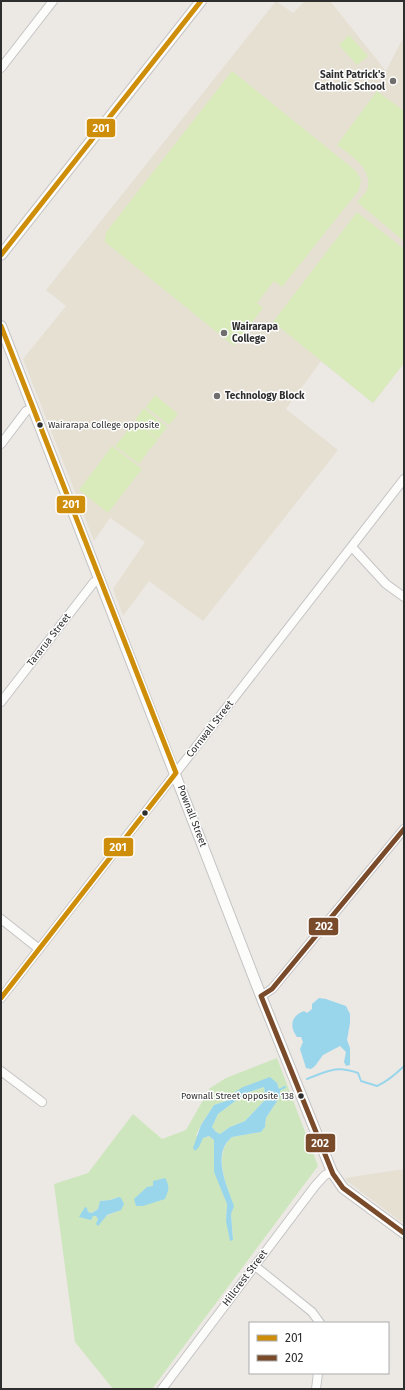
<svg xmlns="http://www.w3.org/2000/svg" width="405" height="1390" viewBox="0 0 405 1390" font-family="'Fira Sans',sans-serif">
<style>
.education{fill:#e6e0d3}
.green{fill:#cee6be;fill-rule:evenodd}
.pitch{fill:#d9eabb}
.water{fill:#99d6ec;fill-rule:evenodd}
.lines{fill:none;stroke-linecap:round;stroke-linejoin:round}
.stream{stroke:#99d6ec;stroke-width:2}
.minor-casing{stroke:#c5c4c5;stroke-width:10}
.tertiary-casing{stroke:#c5c4c5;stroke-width:12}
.minor{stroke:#fcfcfb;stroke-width:8}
.tertiary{stroke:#fcfcfb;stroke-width:10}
.bus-1-casing{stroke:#fff;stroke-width:8}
.bus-2-casing{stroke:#fff;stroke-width:8}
.bus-1{stroke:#cf8e09;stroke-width:5}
.bus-2{stroke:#7a4b2a;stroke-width:5}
.poi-dot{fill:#706f6e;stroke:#fff;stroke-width:1.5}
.bus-dot{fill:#2e2e2e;stroke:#fff;stroke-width:1.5}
.labels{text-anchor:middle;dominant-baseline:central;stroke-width:3;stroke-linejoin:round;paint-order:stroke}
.bus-label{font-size:9px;fill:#2e2e2e;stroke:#fff;text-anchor:start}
.poi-label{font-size:10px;font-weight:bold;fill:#2e2e2e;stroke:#fff;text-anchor:start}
.street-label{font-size:10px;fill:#2e2e2e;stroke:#fff}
.line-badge{stroke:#fff;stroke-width:1.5}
.badge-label{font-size:11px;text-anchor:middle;font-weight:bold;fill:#fff}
</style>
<rect width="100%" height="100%" fill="#ece8e4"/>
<g class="education">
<polygon points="276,1 293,13 305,1 330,1 386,71 404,36 404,363 373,403 321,361 286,409 338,450 203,621 149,581 123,616 113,589 145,542 110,518 94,541 23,359 66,306 46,290"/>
<polygon points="404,1169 404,1224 347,1181 345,1178"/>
</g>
<g class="green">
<path d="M277,1058L318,1166L152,1389H113L75,1342L54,1184L88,1173L133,1114L162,1139L186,1130L210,1088L226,1078ZM277,1083L281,1095L266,1118L265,1127L260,1132L232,1137C212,1155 227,1185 233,1206L231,1214L233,1239L226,1221L227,1204L221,1188L215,1154L214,1140L209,1136L202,1138L196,1135L201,1125L214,1105L229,1100L235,1092ZM119,1197L116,1212L98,1219L96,1216L82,1211L87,1208L88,1212L92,1213L98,1209L101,1201L110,1200Z"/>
<polygon points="264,1087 266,1099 245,1121 230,1127 220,1134 216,1132 212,1127 218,1114 246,1093"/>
</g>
<g class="pitch">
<polygon points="349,35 368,56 357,65 339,45"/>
<polygon points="232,71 356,171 361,180 359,190 282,287 274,281 257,303 263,308 234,346 105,242 105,237 107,231"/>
<path d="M377,91L404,111V241L357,202C360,199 365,194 367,190C375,170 349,154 337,145Z"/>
<polygon points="357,212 404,249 404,363 373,403 273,322"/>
<polygon points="155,395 178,414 169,425 146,407"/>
<polygon points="144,408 167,427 158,439 135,420"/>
<polygon points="135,421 158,440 148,451 146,450 148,452 139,464 115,446 125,434 128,436 125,433"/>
<polygon points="112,446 142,469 108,513 79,490"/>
</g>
<g class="water">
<path d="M319,998L326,999L346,1006L350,1014V1023L347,1040L350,1048V1065L346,1066L344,1062L346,1052L340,1046L323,1055L315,1066L311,1069L306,1068L300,1049L303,1042L301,1037H297C289,1026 291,1016 304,1011L307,1013L312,1009V1004Z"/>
<path d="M270,1077L277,1083L281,1095L266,1118L265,1127L261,1132L232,1137C211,1154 227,1186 234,1206L231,1214L233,1240L230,1241L226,1221L227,1204L214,1172V1140L209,1136L203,1138L199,1147L195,1151L193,1148L201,1125L214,1105L229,1100L235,1092L243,1087ZM264,1087L266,1099L245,1121L230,1127L220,1134L216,1132L212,1127L218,1114L246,1093Z"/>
<path d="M165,1178C170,1186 169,1190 165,1199L143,1206H136L134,1199L147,1187L153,1186V1181Z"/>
<polygon points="119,1197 121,1198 124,1204 121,1210 107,1215 98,1226 96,1224 98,1219 96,1216 93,1216 91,1220 79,1217 85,1207 87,1208 88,1212 92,1213 98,1209 100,1201 110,1200"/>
</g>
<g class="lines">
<g class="stream">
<path d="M307,1079C328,1071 336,1065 358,1073L361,1081L377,1086C388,1081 396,1074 404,1066"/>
<polyline points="279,1090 285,1087"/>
</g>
<g class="minor-casing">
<g id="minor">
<polyline points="1,68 53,1"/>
<polyline points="1,444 26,411 32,408"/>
<polyline points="352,547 386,584 404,597"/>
<polyline points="1,702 94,582 99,580"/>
<polyline points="1,919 39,949"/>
<polyline points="261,996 272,989 404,829"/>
<polyline points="1,998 404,479"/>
<polyline points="1,1071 42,1102"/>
<polyline points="255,1266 312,1312 320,1323"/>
<polyline points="162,1389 315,1186 325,1175 332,1172"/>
<polyline points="316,1389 318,1373"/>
</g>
</g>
<g class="tertiary-casing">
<g id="tertiary">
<polyline points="1,255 201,1"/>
<polyline points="1,326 261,996 332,1172 343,1188 404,1233"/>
</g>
</g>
<use href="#minor" class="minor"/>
<use href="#tertiary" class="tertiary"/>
<g class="bus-1-casing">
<g id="bus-1">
<polyline points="1,255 201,1"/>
<polyline points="1,326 176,773 1,998"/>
</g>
</g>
<g class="bus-2-casing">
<polyline id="bus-2" points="404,829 272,989 261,996 333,1174 343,1188 404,1233"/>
</g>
<use href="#bus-1" class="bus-1"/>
<use href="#bus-2" class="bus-2"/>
</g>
<g class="poi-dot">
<circle cx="393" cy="81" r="4"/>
<circle cx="224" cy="333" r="4"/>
<circle cx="217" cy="396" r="4"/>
</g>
<g class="bus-dot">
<circle cx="40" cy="425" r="3.5"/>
<circle cx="145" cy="813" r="3.5"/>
<circle cx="301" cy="1096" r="3.5"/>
</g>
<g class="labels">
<g class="bus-label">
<text x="48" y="425">Wairarapa College opposite</text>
<text x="294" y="1096" text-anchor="end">Pownall Street opposite 138</text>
</g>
<g class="poi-label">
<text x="385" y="75" text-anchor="end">Saint Patrick's<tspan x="385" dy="12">Catholic School</tspan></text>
<text x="232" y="327">Wairarapa<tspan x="232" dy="12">College</tspan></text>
<text x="225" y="396">Technology Block</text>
</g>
<g class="street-label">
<text transform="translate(49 640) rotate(-52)">Tararua Street</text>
<text transform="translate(210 729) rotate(-52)">Cornwall Street</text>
<text transform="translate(192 816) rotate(69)">Pownall Street</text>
<text transform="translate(245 1278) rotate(-53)">Hillcrest Street</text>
</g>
</g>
<g class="line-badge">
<rect x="86" y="118" width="30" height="20" rx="4" fill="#cf8e09"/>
<rect x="56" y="495" width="30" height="19" rx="4" fill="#cf8e09"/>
<rect x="103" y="837" width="31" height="20" rx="4" fill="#cf8e09"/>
<rect x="308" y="917" width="31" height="19" rx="4" fill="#7a4b2a"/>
<rect x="305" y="1133" width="31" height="20" rx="4" fill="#7a4b2a"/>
</g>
<g class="badge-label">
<text x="101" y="132">201</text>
<text x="71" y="508">201</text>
<text x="118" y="851">201</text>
<text x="324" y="930">202</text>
<text x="320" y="1147">202</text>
</g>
<rect width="405" height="1390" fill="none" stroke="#2e2e2e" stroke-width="4"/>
<rect x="249" y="1322" width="140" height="52" fill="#ffffff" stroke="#ababab"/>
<rect x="257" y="1335" width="20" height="6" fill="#cf8e09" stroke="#ababab"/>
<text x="285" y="1342" font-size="12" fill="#2e2e2e">201</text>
<rect x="257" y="1355" width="20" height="6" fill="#7a4b2a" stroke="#ababab"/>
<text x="285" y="1362" font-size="12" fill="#2e2e2e">202</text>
</svg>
